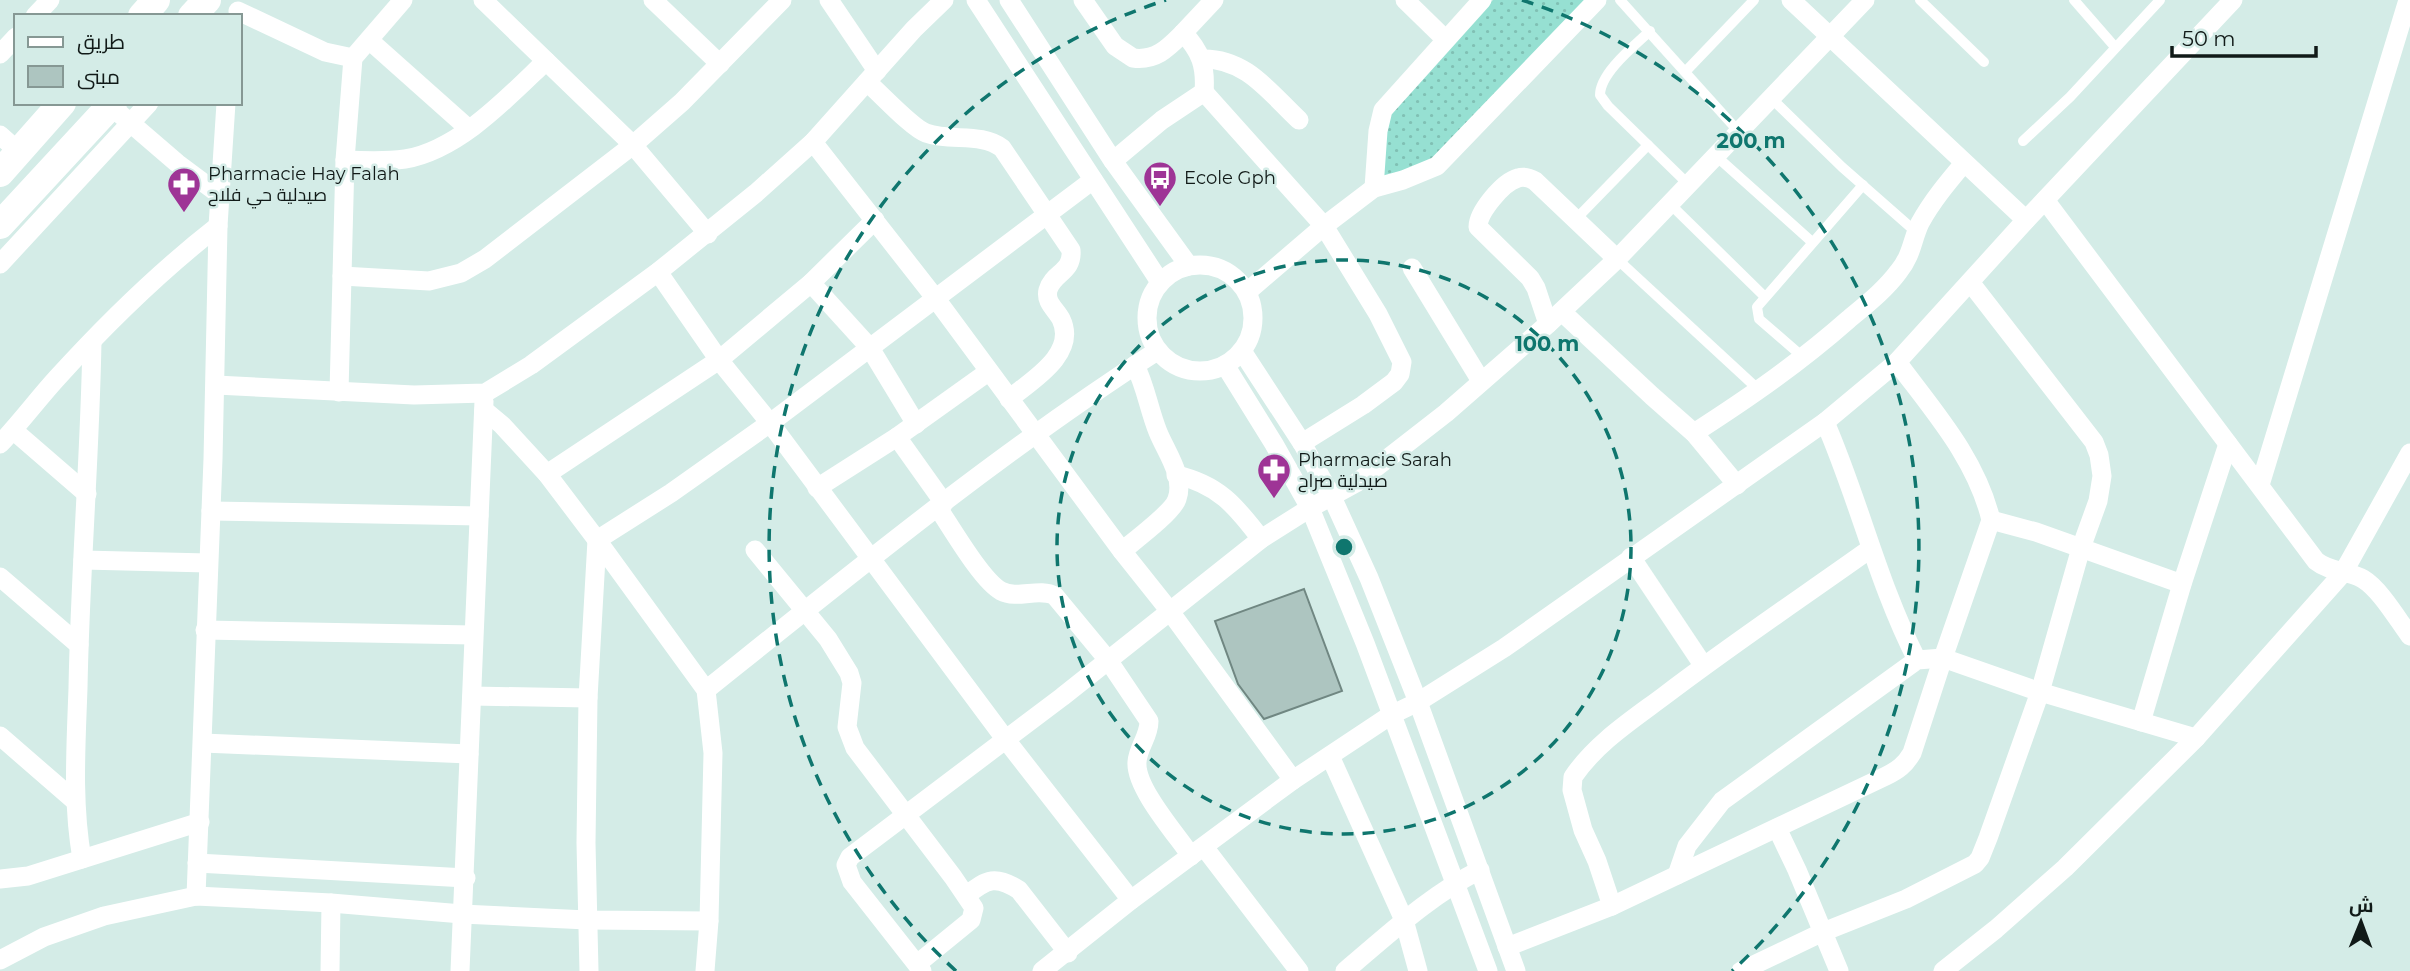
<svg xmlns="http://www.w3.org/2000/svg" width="2410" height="971" viewBox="0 0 2410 971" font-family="Montserrat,Cairo,sans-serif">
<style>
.grass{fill:url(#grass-dots)}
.building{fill:#adc5c0;stroke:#708782;stroke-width:2}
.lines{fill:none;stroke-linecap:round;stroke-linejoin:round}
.service{stroke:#fff;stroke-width:10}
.minor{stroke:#fff;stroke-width:19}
.secondary{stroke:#fff;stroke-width:28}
.ring{fill:none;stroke:#0f766e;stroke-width:3.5;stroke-dasharray:12 9}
.labels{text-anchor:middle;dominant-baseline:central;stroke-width:5;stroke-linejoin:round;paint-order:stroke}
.poi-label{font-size:18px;fill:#111a18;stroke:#d4ece7;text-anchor:start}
.centre{fill:#0f766e;stroke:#d4ece7;stroke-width:3.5}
.ring-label{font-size:21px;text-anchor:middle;font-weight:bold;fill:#0f766e;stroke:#d4ece7;stroke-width:5;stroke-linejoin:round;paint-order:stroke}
</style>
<defs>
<pattern id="grass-dots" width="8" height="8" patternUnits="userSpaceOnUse" patternTransform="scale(1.75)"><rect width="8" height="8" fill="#96e0d2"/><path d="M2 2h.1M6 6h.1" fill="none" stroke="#80c0b4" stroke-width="1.8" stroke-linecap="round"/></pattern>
</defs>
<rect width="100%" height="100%" fill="#d4ece7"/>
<polygon class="grass" points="1493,0 1599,0 1433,177 1381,188 1387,110"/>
<polygon class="building" points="1304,589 1342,691 1264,719 1238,684 1215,621"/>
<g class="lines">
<g class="service">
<polyline points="1620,0 1739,132"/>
<polyline points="1920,0 1984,62"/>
<polyline points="2074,0 2115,47"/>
<path d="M1650,31C1634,46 1600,73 1600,95L1608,106L1688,184"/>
<polyline points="1686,71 1754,0"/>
<polyline points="1771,98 1842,167 1916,232"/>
<polyline points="2023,141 2070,97 2160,0"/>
<polyline points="1716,156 1812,242"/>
<polyline points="1670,204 1764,296"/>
<polyline points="1576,219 1648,145"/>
<polyline points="1617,259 1760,391"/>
<polyline points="1804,358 1759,319 1757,307 1863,185"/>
</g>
<g class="minor">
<polyline points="483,0 633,145 708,234"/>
<polyline points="653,0 720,64"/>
<polyline points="829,0 877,71"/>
<polyline points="976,0 1160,282"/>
<polyline points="1009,0 1113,161 1189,266"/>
<path d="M1083,0L1115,46L1133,58C1156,61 1168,48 1183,33"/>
<polyline points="1405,0 1445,39"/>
<polyline points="1791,0 2026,220"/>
<polyline points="238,11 325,52 353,58"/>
<polyline points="35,16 50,0"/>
<polyline points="369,40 469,129"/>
<polyline points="0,54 16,37"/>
<path d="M1202,59C1246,58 1269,92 1299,120"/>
<path d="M867,82C881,94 912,128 926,133C951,142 981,132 1002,148L1071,250C1073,273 1053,272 1048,290C1045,303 1056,309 1061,319C1078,354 1031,381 1009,399"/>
<path d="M1204,92C1206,67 1201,51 1183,33L1214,0"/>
<polyline points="120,114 177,163 220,195"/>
<polyline points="0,135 19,152"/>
<polyline points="813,142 936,299 1122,551 1169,610 1293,780"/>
<path d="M345,160C365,161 385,162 405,159C459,150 508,97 546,61"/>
<polyline points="1113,161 1162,120 1204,92 1324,226 1378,314 1402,362 1400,374 1394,382 1363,405 1302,443"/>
<polyline points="1374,188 1378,131 1383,110 1482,0"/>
<path d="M2045,200L2316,561C2331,573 2348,570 2363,579C2380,589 2398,620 2410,636"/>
<polyline points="0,264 149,103"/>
<circle cx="1200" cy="318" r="53"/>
<polyline points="1412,268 1481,381"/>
<polyline points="658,272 719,360 770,423 1006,740 1131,900"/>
<polyline points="342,276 429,281 461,273 485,259 633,145 682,102 782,0"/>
<polyline points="811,283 870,348 916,424"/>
<polyline points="1247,292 1324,226 1374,188 1403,180 1437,166 1597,0"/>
<polyline points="1562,312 1652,396 1694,433 1737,485"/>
<path d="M1548,324L1536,288L1530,278L1478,227C1478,212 1503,182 1518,178C1524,176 1530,178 1535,181L1617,259"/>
<polyline points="1242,351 1302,443 1332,497 1369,578 1418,702 1516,971"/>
<polyline points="1225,365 1274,444 1310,508 1365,643 1488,971"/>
<polyline points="216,385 414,395 485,393 531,365 658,272 756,193 813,142 914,29 944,0"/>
<polyline points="339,392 345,160 353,58 403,0"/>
<polyline points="484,410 502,425 547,474 597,540 706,690 713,753 709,921 705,971"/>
<path d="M1825,422C1859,500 1878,584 1917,660"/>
<polyline points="13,430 87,494"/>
<path d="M1694,433C1750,397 1799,363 1849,319C1867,304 1885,290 1899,271C1912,255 1912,240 1920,223C1932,201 1948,182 1964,163"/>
<polyline points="897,437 944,503"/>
<path d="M0,444C20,423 37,400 57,378C107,323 159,272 218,226"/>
<polyline points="547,474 719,360 811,283 875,220"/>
<path d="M1176,475C1218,484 1236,506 1261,539"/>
<polyline points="2260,485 2408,0"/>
<polyline points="817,488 897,437 988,372"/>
<path d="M938,508C951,527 982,581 1001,591C1018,600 1039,587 1055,596L1108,660L1149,721C1149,737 1138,747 1137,762C1135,788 1177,835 1191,856"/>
<polyline points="211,511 479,516"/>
<polyline points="1991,520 2036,532 2182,584 2228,444"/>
<polyline points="755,550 828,639 849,673 852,683 847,727 855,748 953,877 974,908 971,920 917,964"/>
<path d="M1122,551C1134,541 1173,512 1177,499C1185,477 1166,452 1158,432C1149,410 1146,387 1135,365"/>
<polyline points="1631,557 1703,665"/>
<polyline points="83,560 208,563"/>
<polyline points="0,577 79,645"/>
<polyline points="205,630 473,635"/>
<path d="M706,690C852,573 999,453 1157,351"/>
<polyline points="472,696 588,698"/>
<polyline points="2141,722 2182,584"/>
<polyline points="0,736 75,801"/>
<polyline points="203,743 469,754"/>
<polyline points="1330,756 1404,920 1418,971"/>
<polyline points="1777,828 1797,870 1839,971"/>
<polyline points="1204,847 1299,971"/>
<path d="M82,859C72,802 76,746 78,688C80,573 90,457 92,341"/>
<polyline points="197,863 466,878"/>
<polyline points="1677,875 1687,846 1722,801 1917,660 1943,658 2040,692 2196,738"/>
<polyline points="0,879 28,876 200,822"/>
<path d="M967,895C987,879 996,875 1019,890L1068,953"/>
<polyline points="196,896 213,459 218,226 226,103"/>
<path d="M1612,906L1597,861L1583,830L1572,790L1573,777C1596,743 1632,720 1664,696C1731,645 1801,598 1870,549"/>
<path d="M1507,947L1612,906L1886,776C1898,770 1905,765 1912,753L1943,658L1991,520C1976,458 1934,412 1897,362"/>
<polyline points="0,960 44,937 104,916 196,896 331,903 462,914 587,920 709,921"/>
<polyline points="330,971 331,903"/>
<polyline points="460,971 484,401"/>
<polyline points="589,971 586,843 588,698 597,540 671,493 770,423 1093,180"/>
<polyline points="922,971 852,882 846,865 850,857 1062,697 1261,539 1310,508 1356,483 1446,413 1548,324 1617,259 1865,0"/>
<polyline points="1042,971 1131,900 1293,780 1391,715 1418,702 1504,648 1825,422 1897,362 2026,220 2233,0"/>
<path d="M1345,971C1388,935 1430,895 1480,870"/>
<polyline points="1741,971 1823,932 1906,899 1975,864 1980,858 1988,838 2040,692 2081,548 2098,501 2102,476 2099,455 2094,442 1970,282"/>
<polyline points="1943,971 1996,929 2065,868 2196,738 2343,573 2410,453"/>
</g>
<g class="secondary">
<polyline points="142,16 156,0"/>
<polyline points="192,16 207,0"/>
<polyline points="0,173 62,103"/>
<polyline points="0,225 113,103"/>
</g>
</g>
<g class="ring">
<circle cx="1344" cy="547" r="287"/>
<path d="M956 971A575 575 0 0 1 1166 0M1522 0A575 575 0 0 1 1732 971"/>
</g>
<defs>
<g id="bus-pin" transform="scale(1.75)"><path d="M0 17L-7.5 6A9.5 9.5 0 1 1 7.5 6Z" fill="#9e3496" stroke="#d4ece7"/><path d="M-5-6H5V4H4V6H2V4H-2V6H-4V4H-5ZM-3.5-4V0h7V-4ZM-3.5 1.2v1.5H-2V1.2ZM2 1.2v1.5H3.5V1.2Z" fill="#fff"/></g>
<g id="pharmacy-pin" transform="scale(1.75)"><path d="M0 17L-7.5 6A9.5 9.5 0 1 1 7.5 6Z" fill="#9e3496" stroke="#d4ece7"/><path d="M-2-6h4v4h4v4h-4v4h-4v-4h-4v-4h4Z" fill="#fff"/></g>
</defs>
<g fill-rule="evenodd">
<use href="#bus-pin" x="1160" y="178"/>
<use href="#pharmacy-pin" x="184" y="184"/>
<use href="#pharmacy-pin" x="1274" y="470"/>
</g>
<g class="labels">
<g class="poi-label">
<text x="208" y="174">Pharmacie Hay Falah<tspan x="208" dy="21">صيدلية حي فلاح</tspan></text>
<text x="1184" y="178">Ecole Gph</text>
<text x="1298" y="460">Pharmacie Sarah<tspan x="1298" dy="21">صيدلية صراح</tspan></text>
</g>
</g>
<circle cx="1344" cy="547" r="10" class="centre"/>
<g class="ring-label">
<text x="1751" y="148">200 m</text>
<text x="1547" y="351">100 m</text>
</g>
<rect x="14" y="14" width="228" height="91" fill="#d4ece7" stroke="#869894" stroke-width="2"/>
<rect x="28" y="37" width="35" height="10" fill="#ffffff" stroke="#869894" stroke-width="2"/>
<text x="77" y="49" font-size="21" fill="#111a18">طريق</text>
<rect x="28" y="66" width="35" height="21" fill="#adc5c0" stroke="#869894" stroke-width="2"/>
<text x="77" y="84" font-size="21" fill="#111a18">مبنى</text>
<g transform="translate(2361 922) rotate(1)" stroke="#d4ece7" stroke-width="5" paint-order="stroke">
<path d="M0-5L12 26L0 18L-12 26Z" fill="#111a18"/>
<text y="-10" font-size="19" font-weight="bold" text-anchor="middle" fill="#111a18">ش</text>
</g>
<path d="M2172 46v10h144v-10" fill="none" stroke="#111a18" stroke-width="3.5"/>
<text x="2182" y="46" font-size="21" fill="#111a18" stroke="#d4ece7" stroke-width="5" paint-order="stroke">50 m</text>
</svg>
